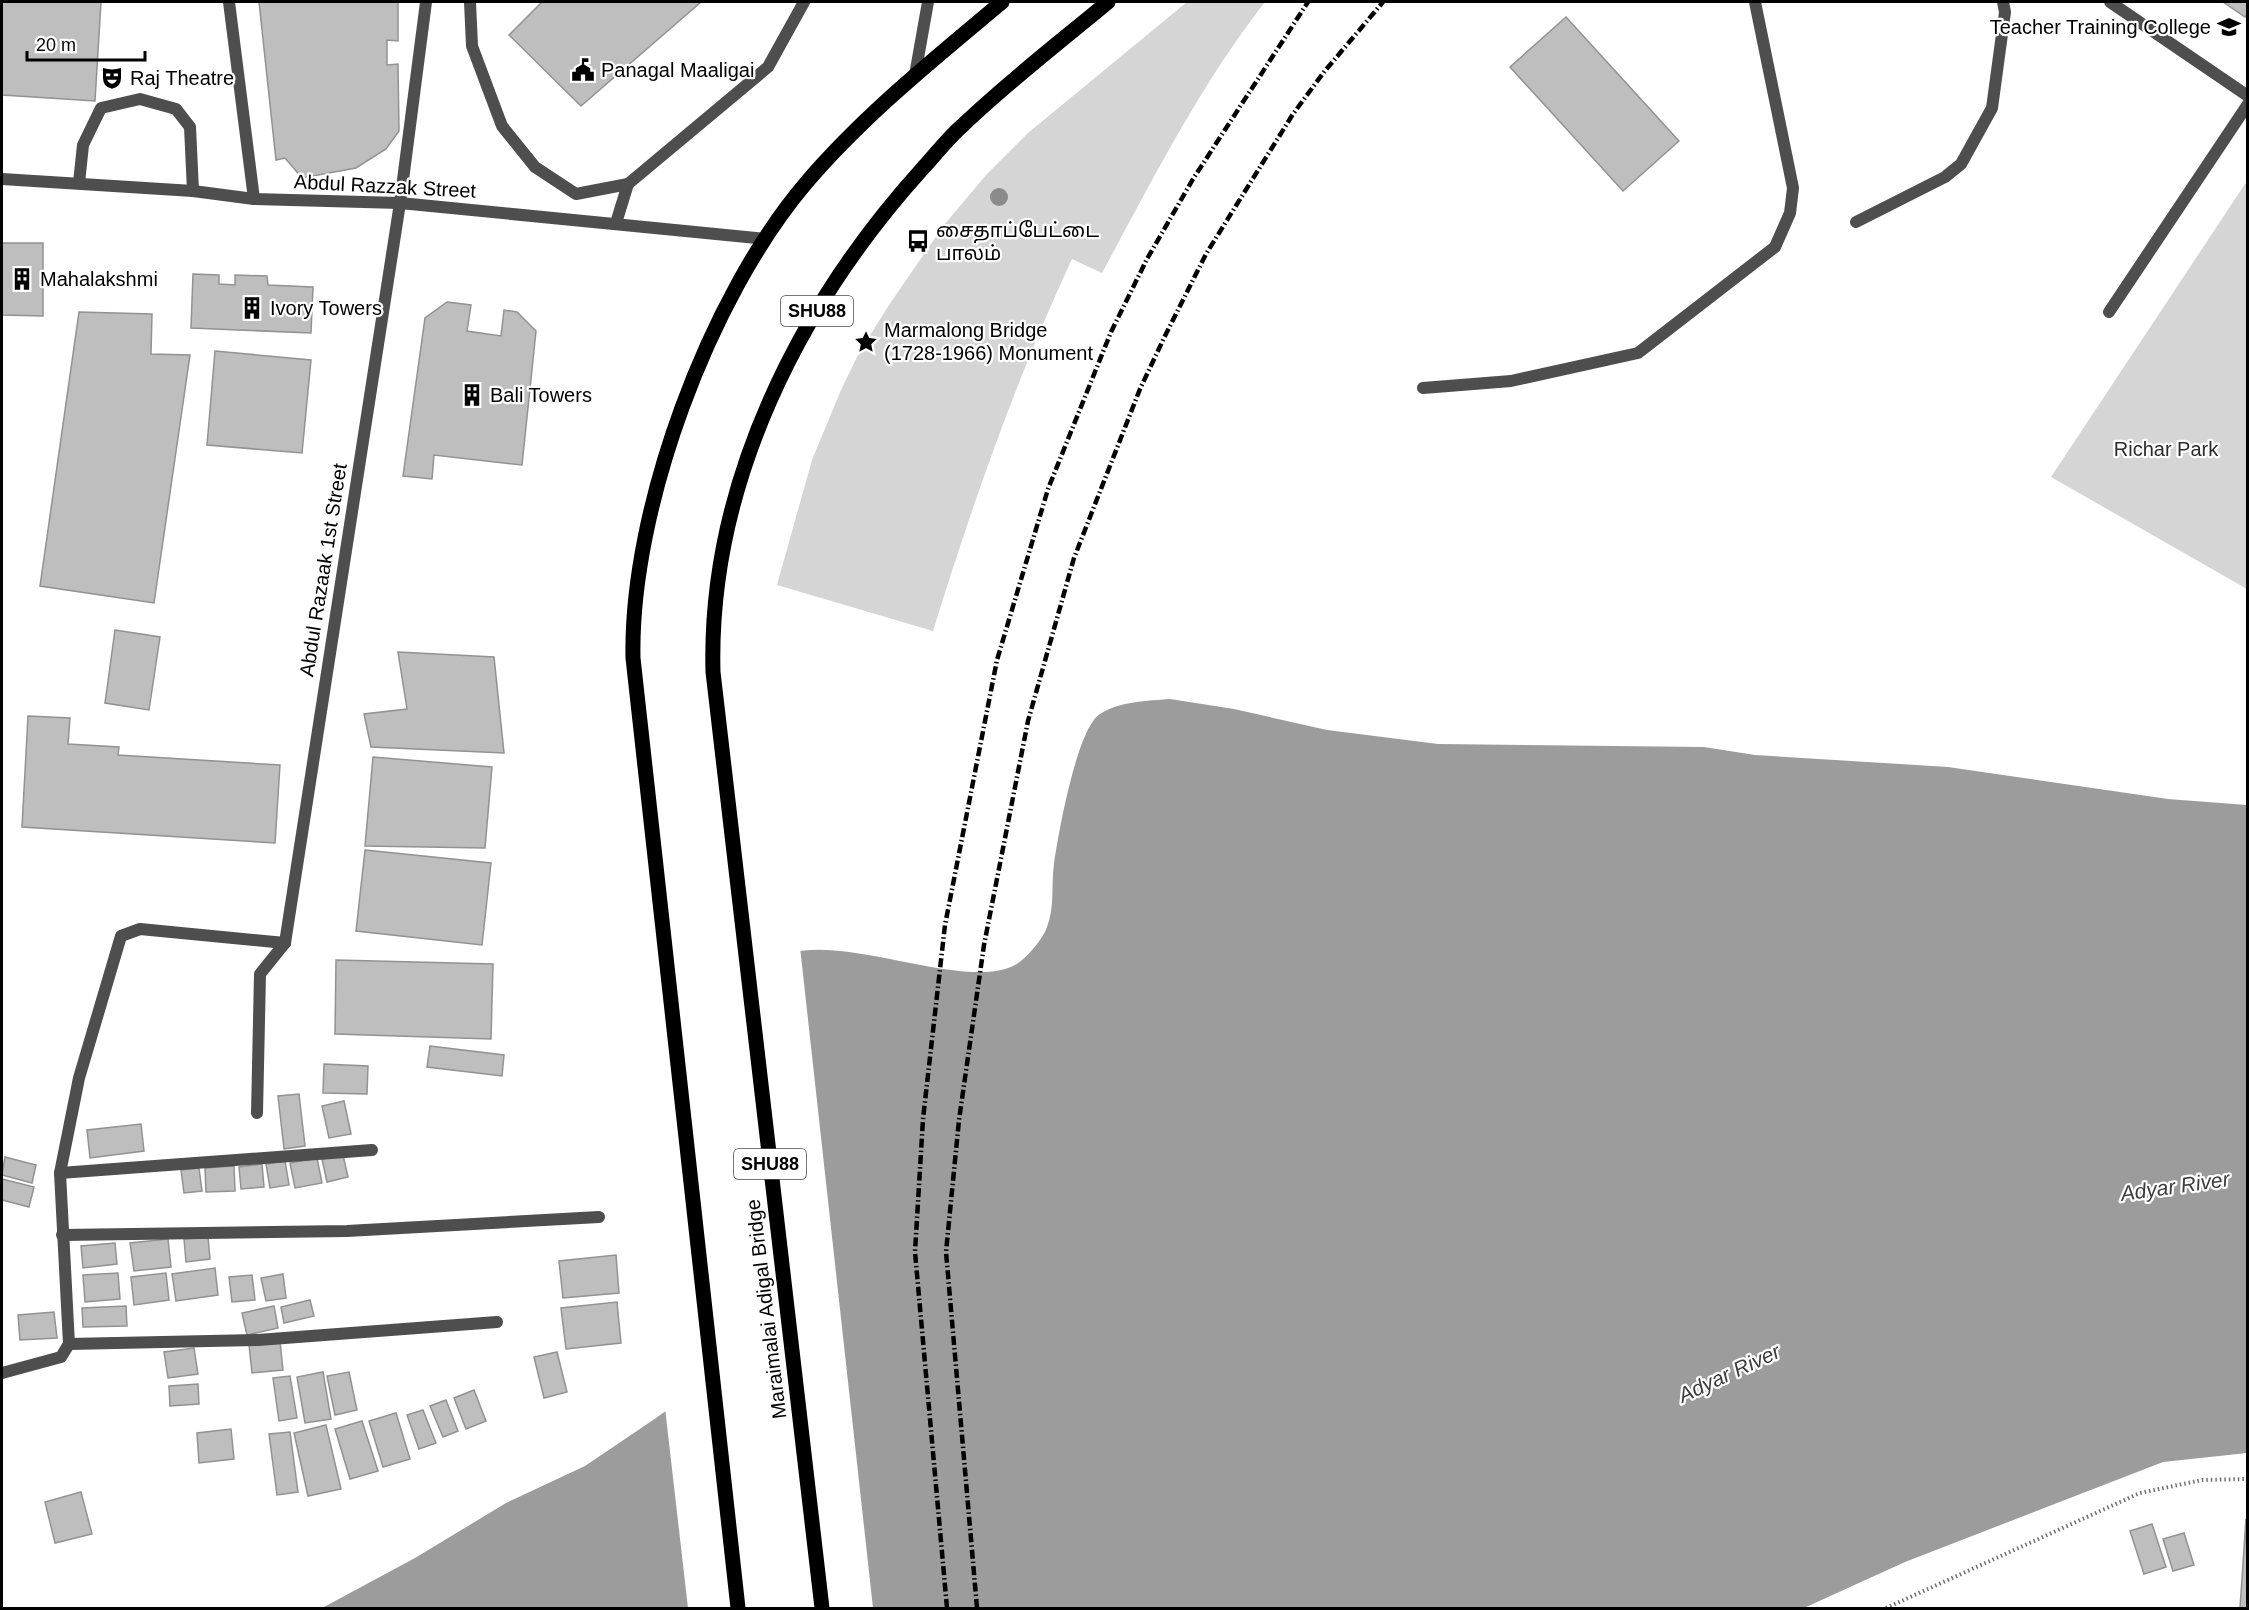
<svg xmlns="http://www.w3.org/2000/svg" width="2249" height="1610" viewBox="0 0 2249 1610" font-family="Helvetica,'Noto Sans Tamil',sans-serif">
<style>
.green{fill:#d5d5d5}
.water{fill:#9c9c9c}
.pier{fill:#fff}
.building{fill:#bebebe;stroke:#929292;stroke-width:1.5}
.lines{fill:none;stroke-linecap:round;stroke-linejoin:round}
.path{stroke:#707070;stroke-width:4;stroke-dasharray:1.5 3;stroke-linecap:butt}
.service{stroke:#4e4e4e;stroke-width:12}
.minor{stroke:#4e4e4e;stroke-width:12}
.tertiary{stroke:#4e4e4e;stroke-width:12}
.primary{stroke:#000;stroke-width:15}
.rail{stroke:#000;stroke-width:4.5;stroke-dasharray:9 3 1.5 3;stroke-linecap:butt}
.tree{fill:#8b8b8b}
.labels{text-anchor:middle;dominant-baseline:central;stroke-width:4.5;stroke-linejoin:round;paint-order:stroke}
.shield{fill:#fff;stroke:#4c4c4c;stroke-width:1.5}
.shield-label{font-size:18px;font-weight:bold;fill:#000}
.poi-label{font-size:20px;fill:#000;stroke:#fff;text-anchor:start}
.street-label{font-size:20px;fill:#000;stroke:#fff}
.park-label{font-size:20px;fill:#2c2c2c;stroke:#fff}
.water-label{font-size:21px;font-style:italic;fill:#3d3d3d;stroke:#fff}
</style>
<rect width="100%" height="100%" fill="#fff"/>
<g class="green">
<path d="M1187,2H1265C1200,85 1152,181 1102,273L1072,259C1016,379 972,505 933,631L777,585L812,460L841,390L859,353L889,305L944,225L986,175L1028,133Z"/>
<polygon points="2247,181 2247,589 2051,477"/>
</g>
<path class="water" d="M1170,699L1234,709L1327,730L1438,744L1704,747L1755,755L1948,767L2168,799L2247,805V1453L2163,1462L1905,1562L1804,1608H322L415,1558L506,1503L585,1466L656,1418L695,1390L762,1302L773,1238L791,953C850,936 967,991 1015,965C1026,959 1043,939 1047,927C1055,907 1051,884 1054,864C1058,835 1077,728 1100,714C1120,701 1147,701 1170,699Z"/>
<polygon class="pier" points="800,947 873,1608 688,1608 665,1408 693,1388 759,1301 770,1238 779,1086 775,971 789,951"/>
<g class="building">
<polygon points="2,2 101,2 95,101 2,95"/>
<polygon points="259,2 398,2 398,41 387,40 387,65 398,64 399,131 386,149 356,168 302,178 285,158 276,160"/>
<polygon points="542,2 701,2 581,106 509,35"/>
<polygon points="2223,2 2248,2 2248,13 2245,17"/>
<polygon points="1566,17 1679,141 1623,191 1510,67"/>
<polygon points="2,243 43,243 43,316 2,315"/>
<polygon points="193,274 219,275 219,284 235,285 235,275 267,276 268,285 313,287 311,333 191,328"/>
<polygon points="447,302 471,305 467,331 501,336 504,310 517,312 536,331 522,465 434,455 432,479 403,476 425,318"/>
<polygon points="79,312 152,314 151,354 190,355 154,603 40,586"/>
<polygon points="215,351 311,360 302,453 207,445"/>
<polygon points="115,630 160,637 149,710 105,703"/>
<polygon points="398,652 494,657 504,753 371,747 364,714 407,709"/>
<polygon points="28,716 70,718 68,744 119,747 118,755 280,765 275,843 22,827"/>
<polygon points="373,757 492,767 485,848 365,846"/>
<polygon points="365,850 491,863 482,945 356,931"/>
<polygon points="336,960 493,964 491,1039 335,1034"/>
<polygon points="430,1046 504,1055 502,1076 427,1067"/>
<polygon points="324,1064 368,1066 367,1094 323,1093"/>
<polygon points="299,1094 305,1146 284,1149 278,1096"/>
<polygon points="344,1101 351,1134 329,1138 322,1106"/>
<polygon points="141,1124 144,1151 90,1158 87,1130"/>
<polygon points="343,1155 348,1177 327,1182 322,1159"/>
<polygon points="5,1157 36,1165 32,1183 2,1175"/>
<polygon points="317,1158 322,1183 295,1188 290,1163"/>
<polygon points="285,1161 289,1185 270,1188 266,1164"/>
<polygon points="262,1164 264,1187 241,1189 239,1167"/>
<polygon points="234,1166 235,1191 206,1192 205,1168"/>
<polygon points="199,1168 202,1191 184,1193 181,1170"/>
<polygon points="2,1179 34,1187 29,1207 2,1200"/>
<polygon points="208,1237 210,1259 186,1262 184,1239"/>
<polygon points="168,1239 171,1267 134,1271 130,1243"/>
<polygon points="115,1243 117,1264 83,1268 81,1246"/>
<polygon points="616,1255 619,1293 563,1298 559,1261"/>
<polygon points="215,1268 218,1295 176,1301 172,1274"/>
<polygon points="118,1273 120,1299 85,1302 83,1275"/>
<polygon points="166,1273 169,1300 134,1305 131,1277"/>
<polygon points="283,1274 286,1298 266,1301 261,1278"/>
<polygon points="252,1275 255,1300 232,1302 229,1277"/>
<polygon points="310,1300 314,1316 284,1323 281,1307"/>
<polygon points="617,1302 621,1343 566,1349 561,1308"/>
<polygon points="126,1306 127,1326 83,1327 82,1308"/>
<polygon points="274,1306 278,1328 247,1335 242,1313"/>
<polygon points="54,1312 57,1338 20,1340 18,1315"/>
<polygon points="280,1341 283,1370 252,1373 249,1345"/>
<polygon points="194,1348 198,1374 168,1378 164,1352"/>
<polygon points="557,1352 567,1392 544,1398 534,1357"/>
<polygon points="323,1372 331,1419 305,1423 297,1377"/>
<polygon points="349,1372 357,1410 335,1415 327,1376"/>
<polygon points="290,1376 297,1418 279,1421 273,1378"/>
<polygon points="198,1384 199,1404 170,1406 169,1386"/>
<polygon points="474,1390 486,1421 466,1429 454,1398"/>
<polygon points="446,1400 458,1431 443,1437 430,1406"/>
<polygon points="423,1410 436,1443 419,1449 407,1415"/>
<polygon points="396,1413 410,1459 383,1467 369,1421"/>
<polygon points="362,1421 378,1471 350,1479 335,1429"/>
<polygon points="326,1425 341,1489 308,1496 294,1433"/>
<polygon points="231,1429 234,1459 199,1463 197,1433"/>
<polygon points="290,1432 298,1492 277,1495 269,1434"/>
<polygon points="81,1492 92,1534 55,1543 45,1502"/>
<polygon points="2246,1519 2248,1608 2240,1608"/>
<polygon points="2152,1524 2166,1567 2144,1574 2130,1531"/>
<polygon points="2184,1533 2194,1565 2173,1571 2163,1539"/>
</g>
<g class="lines">
<polyline class="path" points="1886,1608 2140,1493 2202,1480 2248,1479"/>
<g class="service">
<polyline points="470,2 472,46 502,126 535,167 576,194 628,184 768,67 804,2"/>
<polyline points="79,183 83,145 101,108 140,99 176,109 190,127 193,191"/>
<polyline points="400,203 426,2"/>
<polyline points="1856,222 1945,177 1961,164 1992,108 2005,12 2003,2"/>
<polyline points="616,223 628,184"/>
<polyline points="1423,388 1511,381 1638,353 1775,247 1790,213 1793,188 1755,2"/>
</g>
<g class="minor">
<polyline points="229,2 254,199"/>
<polyline points="2110,2 2248,96"/>
<polyline points="2,179 193,191 254,199 400,203 766,239"/>
<polyline points="2109,312 2248,104"/>
<polyline points="285,943 400,203"/>
<polyline points="257,1113 260,974 285,943"/>
<polyline points="60,1173 372,1150"/>
<polyline points="62,1235 347,1231 599,1217"/>
<polyline points="69,1344 258,1340 497,1322"/>
<polyline points="2,1373 61,1357 69,1344 60,1173 79,1078 121,936 140,929 285,943"/>
</g>
<polyline class="tertiary" points="915,75 928,2"/>
<g class="primary">
<path d="M738,1608L633,658C630,510 709,297 806,183C863,116 934,59 1002,2"/>
<path d="M822,1608L713,672C708,484 800,304 923,168C936,154 948,138 963,125C1009,81 1060,42 1108,2"/>
</g>
<g class="rail">
<polyline points="947,1608 915,1252 923,1119 945,925 997,660 1048,489 1111,332 1147,259 1193,179 1308,2"/>
<polyline points="977,1608 946,1252 959,1120 984,945 1028,721 1074,558 1140,389 1164,338 1206,254 1293,114 1324,72 1383,2"/>
</g>
</g>
<circle class="tree" cx="999" cy="197" r="9"/>
<defs>
<g id="university-bare" transform="scale(1.8)"><path d="M0-5L7-2L0 1L-7-2ZM-4 1L0 2.5L4 1V4Q0 6-4 4Z" fill="#000" stroke="#fff" stroke-width="2.5" paint-order="stroke"/></g>
<g id="civic-bare" transform="scale(1.8)"><path d="M-.6-6.5H3V-4.5H.6V-3L4-1V1h2V6H-6V1h2V-1L-.6-3ZM-1.2 2.5V6h2.4V2.5Z" fill="#000" stroke="#fff" stroke-width="2.5" paint-order="stroke"/></g>
<g id="theatre-bare" transform="scale(1.8)"><path d="M-5-5.5Q0-4 5-5.5V0Q5 5 0 6Q-5 5-5 0ZM-3.3-2.5H-1v1.5H-3.3ZM1-2.5H3.3v1.5H1ZM-2.8 1Q0 5.5 2.8 1Z" fill="#000" stroke="#fff" stroke-width="2.5" paint-order="stroke"/></g>
<g id="bus-bare" transform="scale(1.8)"><path d="M-5-6H5V4H4V6H2V4H-2V6H-4V4H-5ZM-3.5-4V0h7V-4ZM-3.5 1.2v1.5H-2V1.2ZM2 1.2v1.5H3.5V1.2Z" fill="#000" stroke="#fff" stroke-width="2.5" paint-order="stroke"/></g>
<g id="building-bare" transform="scale(1.8)"><path d="M-4-6H4V6H1V3H-1V6H-4ZM-2.5-4.3h1.7v1.8h-1.7ZM.8-4.3h1.7v1.8H.8ZM-2.5-1h1.7V.8h-1.7ZM.8-1h1.7V.8H.8Z" fill="#000" stroke="#fff" stroke-width="2.5" paint-order="stroke"/></g>
<g id="sight-bare" transform="scale(1.8)"><path d="M0-6L1.8-2.2L6-1.7L2.9 1.2L3.7 5.4L0 3.3L-3.7 5.4L-2.9 1.2L-6-1.7L-1.8-2.2Z" fill="#000" stroke="#fff" stroke-width="2.5" paint-order="stroke"/></g>
</defs>
<g fill-rule="evenodd">
<use href="#university-bare" x="2229" y="27"/>
<use href="#civic-bare" x="583" y="70"/>
<use href="#theatre-bare" x="112" y="78"/>
<use href="#bus-bare" x="918" y="241"/>
<use href="#building-bare" x="22" y="279"/>
<use href="#building-bare" x="252" y="308"/>
<use href="#sight-bare" x="866" y="342"/>
<use href="#building-bare" x="472" y="395"/>
</g>
<g class="labels">
<g class="shield">
<rect x="781" y="296" width="72" height="30" rx="4.5"/>
<rect x="734" y="1149" width="72" height="30" rx="4.5"/>
</g>
<g class="shield-label">
<text x="817" y="311">SHU88</text>
<text x="770" y="1164">SHU88</text>
</g>
<g class="poi-label">
<text x="2211" y="27" text-anchor="end">Teacher Training College</text>
<text x="601" y="70">Panagal Maaligai</text>
<text x="130" y="78">Raj Theatre</text>
<text x="936" y="230">சைதாப்பேட்டை<tspan x="936" dy="23">பாலம்</tspan></text>
<text x="40" y="279">Mahalakshmi</text>
<text x="270" y="308">Ivory Towers</text>
<text x="884" y="330">Marmalong Bridge<tspan x="884" dy="23">(1728-1966) Monument</tspan></text>
<text x="490" y="395">Bali Towers</text>
</g>
<g class="street-label">
<text transform="translate(385 186) rotate(3)">Abdul Razzak Street</text>
<text transform="translate(323 570) rotate(-81)">Abdul Razaak 1st Street</text>
<text transform="translate(766 1309) rotate(-97)">Maraimalai Adigal Bridge</text>
</g>
<g class="park-label">
<text x="2166" y="449">Richar Park</text>
</g>
<g class="water-label">
<text transform="translate(2175 1186) rotate(-8)">Adyar River</text>
<text transform="translate(1729 1373) rotate(-25)">Adyar River</text>
</g>
</g>
<rect width="2249" height="1610" fill="none" stroke="#000000" stroke-width="6"/>
<path d="M27 51v9h118v-9" fill="none" stroke="#000000" stroke-width="3"/>
<text x="36" y="51" font-size="18" fill="#000000" stroke="#ffffff" stroke-width="4.5" paint-order="stroke">20 m</text>
</svg>
